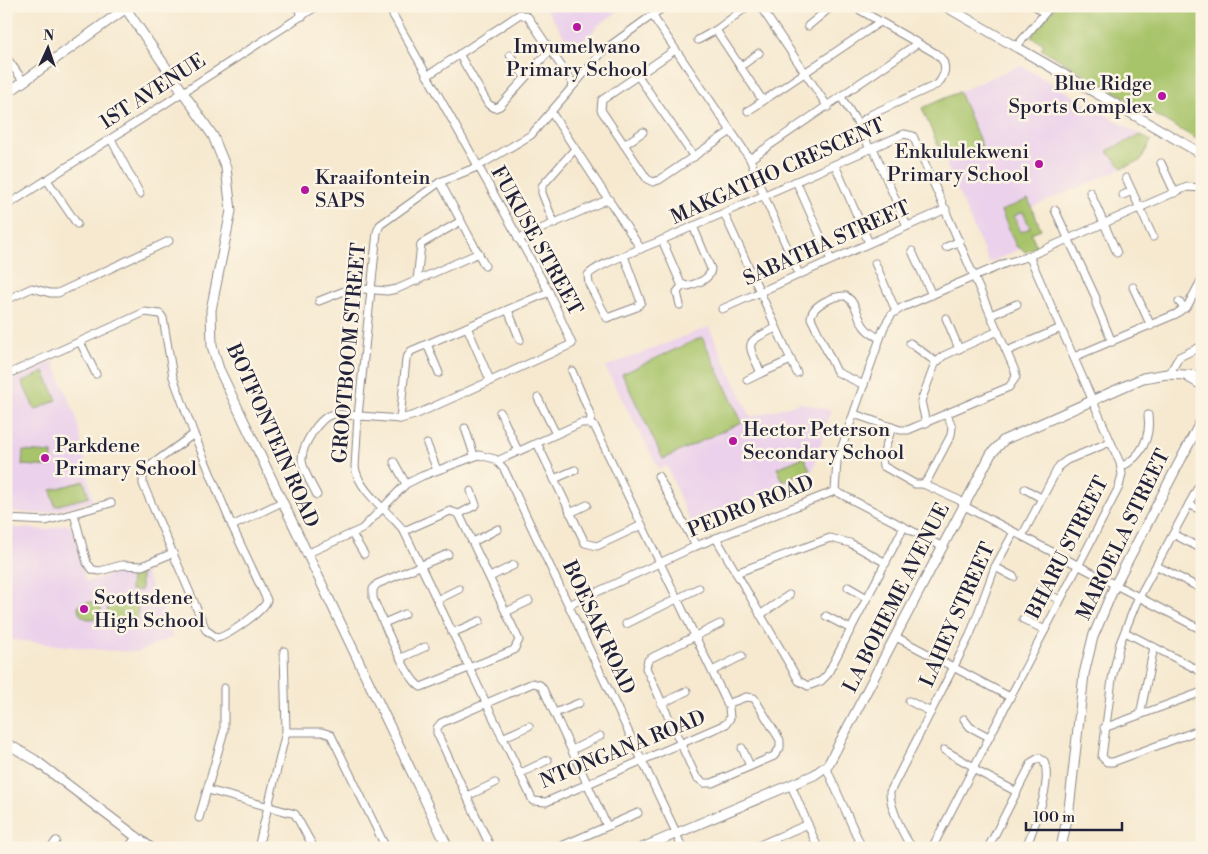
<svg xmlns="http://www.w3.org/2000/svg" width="1208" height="854" viewBox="0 0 1208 854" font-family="'Libre Bodoni',serif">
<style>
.built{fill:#ebd1eb}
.green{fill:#a8c46b;stroke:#657353;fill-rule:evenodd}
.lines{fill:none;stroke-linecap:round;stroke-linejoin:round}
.street-casing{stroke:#8c8686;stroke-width:9}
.secondary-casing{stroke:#8c8686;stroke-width:11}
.street{stroke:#fff;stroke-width:7}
.secondary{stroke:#fff;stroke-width:9}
.poi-dot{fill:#b5179e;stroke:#fcf5e5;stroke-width:2}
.labels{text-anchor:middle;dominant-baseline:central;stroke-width:5;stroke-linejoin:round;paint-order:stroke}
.poi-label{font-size:20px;fill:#22223b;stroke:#fcf5e5;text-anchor:start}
.street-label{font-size:20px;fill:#22223b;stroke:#fcf5e5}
</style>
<rect width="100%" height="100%" fill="#fcf5e5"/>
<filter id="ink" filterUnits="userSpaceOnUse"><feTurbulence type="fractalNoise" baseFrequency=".02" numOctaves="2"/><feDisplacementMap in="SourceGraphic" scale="10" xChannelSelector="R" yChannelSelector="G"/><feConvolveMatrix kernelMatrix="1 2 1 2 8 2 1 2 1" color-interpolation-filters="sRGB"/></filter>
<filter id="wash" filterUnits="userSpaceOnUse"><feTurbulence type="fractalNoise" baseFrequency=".0096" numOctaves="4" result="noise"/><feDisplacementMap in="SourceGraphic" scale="20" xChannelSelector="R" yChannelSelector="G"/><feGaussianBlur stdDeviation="1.12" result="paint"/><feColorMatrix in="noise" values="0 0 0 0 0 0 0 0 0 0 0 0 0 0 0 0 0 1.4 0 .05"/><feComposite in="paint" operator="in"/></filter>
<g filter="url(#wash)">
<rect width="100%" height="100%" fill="#f6e9d0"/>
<g class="built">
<polygon points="544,6 626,6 600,24 574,51"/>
<polygon points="1020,65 1151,141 1140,161 1032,207 1041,229 1031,233 1037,247 1026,252 1020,249 989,263 922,108"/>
<polygon points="709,327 751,417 800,403 831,410 813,470 773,490 690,523 667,466 659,469 605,367"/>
<polygon points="53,361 76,416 93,501 43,514 6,511 6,383"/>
<polygon points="66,524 72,528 86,582 121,572 145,572 173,637 137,652 101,650 6,639 6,527 46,530"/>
</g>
<g class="green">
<polygon points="1056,6 1202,6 1202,142 1041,49 1044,44 1031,37"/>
<polygon points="959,92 982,146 945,162 922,108"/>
<polygon points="1140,135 1151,141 1140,161 1122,168 1107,151"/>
<path d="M1028,199L1041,229L1031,233L1037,247L1026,252L1016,246L1001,211ZM1023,212L1030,228L1021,232L1014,216Z"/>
<polygon points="702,337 742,422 663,459 622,374"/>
<polygon points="44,372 57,400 35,410 22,382"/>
<polygon points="23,451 52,453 51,467 22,465"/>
<polygon points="804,457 810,470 783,481 777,468"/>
<polygon points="84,481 89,497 55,506 51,490"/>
<polygon points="131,572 141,572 141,591 130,590"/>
<path d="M91,602L100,606L102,613C96,621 85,621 79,613L78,607L81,603Z"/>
<polygon points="108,604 138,606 137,621 107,619"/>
</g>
</g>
<g filter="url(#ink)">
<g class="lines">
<g class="street-casing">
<g id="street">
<polyline points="296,6 303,16"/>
<polyline points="748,6 716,30 763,101"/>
<polyline points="760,6 828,107"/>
<path d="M853,6L935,53C948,62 947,72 938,84L872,114L858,124"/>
<polyline points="1035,6 1044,13"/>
<polyline points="652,15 750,159 764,196 799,274"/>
<polyline points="808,26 832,6"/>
<polyline points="698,40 716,30"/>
<polyline points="1016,47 1051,6"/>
<polyline points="675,50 602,100 601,110 647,179 653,182 659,180 731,131"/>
<polyline points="459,54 488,104 495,108 500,106 550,50"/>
<polyline points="510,55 525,77"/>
<polyline points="6,57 24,82"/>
<polyline points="740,67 759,53"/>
<polyline points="427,76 520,14 528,17 574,85"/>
<polyline points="638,76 694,157"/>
<polyline points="841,97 858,124 870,149"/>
<polyline points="748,111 880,22"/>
<polyline points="551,112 641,249"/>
<polyline points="111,139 140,194"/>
<polyline points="624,145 643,132"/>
<polyline points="873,148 907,226"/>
<polyline points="750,159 918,43"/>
<polyline points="1161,163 1175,193"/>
<polyline points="835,165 869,243"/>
<polyline points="1126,178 1153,237"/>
<polyline points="47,180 77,224"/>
<polyline points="796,181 831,260"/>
<polyline points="440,182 485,266"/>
<polyline points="1090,192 1117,253"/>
<polyline points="1123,195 1132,191"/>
<polyline points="6,206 317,6"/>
<polyline points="1055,210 1096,298 1096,304 1112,342"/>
<polyline points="724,213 797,373"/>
<polyline points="554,223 542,193 542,186 575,149"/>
<polyline points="518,239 609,199"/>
<path d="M662,240L681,284L688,286C697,283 710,280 711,269L693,226"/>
<polyline points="946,247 960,241"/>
<polyline points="912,251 932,295"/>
<path d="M624,256L641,302L637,307L607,318L589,284L588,275C597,264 646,247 662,240L904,134L913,136L1015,371L1016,377L1009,387L908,430H900L854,414"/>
<polyline points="875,263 896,311"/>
<polyline points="417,281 421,244 461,221"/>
<polyline points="1133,287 1151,326"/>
<polyline points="6,300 32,288 50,293 58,293 169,241"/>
<polyline points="319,301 352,288 387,291 397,289 479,253"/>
<polyline points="1179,302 1185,308"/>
<polyline points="680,305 677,292 683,285"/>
<polyline points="722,309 946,209"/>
<polyline points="508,310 520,340"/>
<polyline points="991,315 1017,304"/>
<polyline points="946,318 959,349"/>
<polyline points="467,327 490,380"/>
<path d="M776,328C743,343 747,342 761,373L791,360"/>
<polyline points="80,342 96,374"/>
<polyline points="910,343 936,362"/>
<polyline points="427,344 439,373"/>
<polyline points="1007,351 1061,328"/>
<polyline points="1074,357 1176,314 1188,305 1202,279"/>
<polyline points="572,371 591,416 590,423"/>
<polyline points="1170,373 1179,357 1202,346"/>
<path d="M6,375L145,312L160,314L163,318L173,377L194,434L232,526L267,600C265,610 228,636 217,638L206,630L143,484V473L147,468L194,434"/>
<polyline points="747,380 761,373"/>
<path d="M864,385L837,372L811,318C811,305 835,295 846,296C863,308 853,327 880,338"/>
<polyline points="538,398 556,434"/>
<polyline points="500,412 518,451"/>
<polyline points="400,419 406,359 411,351 549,292"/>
<polyline points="926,423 921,401 935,364 943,356 998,331"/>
<polyline points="892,427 882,458 883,466 915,484 923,484 928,479 951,435 952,427 947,414"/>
<polyline points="465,428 474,455"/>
<polyline points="537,443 585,543 597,546 642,525"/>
<polyline points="427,444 437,470"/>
<path d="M497,461L581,423H587L595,427L729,707L730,718L726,724L546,802L533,801L404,531C389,511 359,492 355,467L358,416L377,232L380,225L440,182L477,167L531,135L604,50L665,6"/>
<polyline points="394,462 406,484"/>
<path d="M1121,467C1142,457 1151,437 1148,415"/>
<polyline points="658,476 696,546"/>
<polyline points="554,479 575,470"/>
<polyline points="1202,480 1137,601 1120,643 1112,679 1102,757 1107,762 1113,762 1202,729"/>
<polyline points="923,484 959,500 968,508 1202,630"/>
<polyline points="1025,489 1041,498"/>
<polyline points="835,491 837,461 884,327 892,314 903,307 1006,263 1027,257 1187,187 1202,188"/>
<path d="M317,495C312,485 304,473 302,461C301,447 319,416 334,414L400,419L415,415L572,344L549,292L388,6"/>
<polyline points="1189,504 1202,511"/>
<polyline points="570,513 587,505"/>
<polyline points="74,514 87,563 93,570 100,571 122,565 142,566 173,553"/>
<polyline points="459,514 476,505 471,491"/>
<polyline points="6,519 46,521 111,503"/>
<polyline points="232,526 282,502"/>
<path d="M404,531L450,511L459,514L519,640L514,650L421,687C407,681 380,615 373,598V589L377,584L448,554"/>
<polyline points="352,534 364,554"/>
<polyline points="1173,534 1202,549"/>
<polyline points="1022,536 1059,466 1067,460 1110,442"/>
<polyline points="716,538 799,681 808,686 821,681 827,675 904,527"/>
<polyline points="473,542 498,529"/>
<polyline points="306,554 362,529 406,484 422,476 479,455 495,459 504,469 674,828 682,848"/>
<polyline points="1157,566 1202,589"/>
<polyline points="995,567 1014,577"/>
<polyline points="736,573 830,538 850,543 886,563"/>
<polyline points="490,577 514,565"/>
<polyline points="848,587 867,598"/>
<polyline points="1038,589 1060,600"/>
<polyline points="437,600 459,589"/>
<polyline points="569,605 696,546 835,491 943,547"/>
<polyline points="506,612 529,601"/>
<polyline points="760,615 789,595"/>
<polyline points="826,616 851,629"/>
<polyline points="1023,619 1045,630"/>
<polyline points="384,623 405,614"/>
<polyline points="626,624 699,588"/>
<polyline points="720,624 653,657 648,660 646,668 696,777 704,783 712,783 774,756 780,748 780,740 754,698 746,697 727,704"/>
<polyline points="1125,632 1202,672"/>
<polyline points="452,633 480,621"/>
<polyline points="896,637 1010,697"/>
<polyline points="401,658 425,647"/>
<polyline points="712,671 742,656"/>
<polyline points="909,701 931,712"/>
<polyline points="661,704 687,691"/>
<polyline points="555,713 579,703"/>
<polyline points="1140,715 1154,647"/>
<polyline points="964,719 970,727 989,737"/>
<polyline points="1104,728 1202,692"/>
<polyline points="286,732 322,732 331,735 386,848"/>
<polyline points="502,738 529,726"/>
<polyline points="742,748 750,766"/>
<polyline points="572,750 600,736"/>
<polyline points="944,750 974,767"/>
<polyline points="826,767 862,848"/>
<polyline points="973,769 1017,792"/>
<polyline points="519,774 548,760"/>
<polyline points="791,785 818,848"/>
<polyline points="208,790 295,814 314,848"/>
<polyline points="467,796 495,783"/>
<polyline points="6,807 7,805"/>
<polyline points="199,818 224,731 224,688"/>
<polyline points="51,848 56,841"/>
<polyline points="128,848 137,836"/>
<polyline points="258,848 286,732 284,651"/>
<polyline points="491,848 437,733 437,728 441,723 533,683 540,685 543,689 607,826"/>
<polyline points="557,848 638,813"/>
<polyline points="753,848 808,824"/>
<path d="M913,848C904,839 889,804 890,792L970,635L995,567L1014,532"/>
<polyline points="932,848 1119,487 1122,474 1120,463 1031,260 1027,257"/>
<path d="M988,848L1032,762L1039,758L1044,761C1053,784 1034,825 1026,848"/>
</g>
</g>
<g class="secondary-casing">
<g id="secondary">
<polyline points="124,6 213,136 226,168 231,211 211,310 212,346 219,369 448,848"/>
<polyline points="945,6 1202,154"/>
<polyline points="6,94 129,6"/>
<polyline points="1188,377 1202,385"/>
<polyline points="6,743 35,760 151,848"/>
<polyline points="642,848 814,775 828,765 991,454 1004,440 1143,378 1167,374 1202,376"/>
<polyline points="1061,848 1069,809 1084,674 1093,637 1115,585 1202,419"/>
</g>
</g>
<use href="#street" class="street"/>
<use href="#secondary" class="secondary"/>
</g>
</g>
<g class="poi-dot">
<circle cx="577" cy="27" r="5"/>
<circle cx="1162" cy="96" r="5"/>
<circle cx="1039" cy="164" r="5"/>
<circle cx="305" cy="190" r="5"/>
<circle cx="733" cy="441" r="5"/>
<circle cx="45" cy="458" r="5"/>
<circle cx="84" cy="609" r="5"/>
</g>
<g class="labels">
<g class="poi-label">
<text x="577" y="47" text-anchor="middle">Imvumelwano<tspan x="577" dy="23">Primary School</tspan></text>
<text x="1152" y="84" text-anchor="end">Blue Ridge<tspan x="1152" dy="23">Sports Complex</tspan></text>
<text x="1029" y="152" text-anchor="end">Enkululekweni<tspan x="1029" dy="23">Primary School</tspan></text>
<text x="315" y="178">Kraaifontein<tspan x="315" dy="23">SAPS</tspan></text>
<text x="743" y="430">Hector Peterson<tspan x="743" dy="23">Secondary School</tspan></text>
<text x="55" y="446">Parkdene<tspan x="55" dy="23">Primary School</tspan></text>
<text x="94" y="598">Scottsdene<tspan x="94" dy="23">High School</tspan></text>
</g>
<g class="street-label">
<text transform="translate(153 92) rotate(-33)">1ST AVENUE</text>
<text transform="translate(778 172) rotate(-24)">MAKGATHO CRESCENT</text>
<text transform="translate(536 241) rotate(61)">FUKUSE STREET</text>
<text transform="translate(827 244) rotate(-24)">SABATHA STREET</text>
<text transform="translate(350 353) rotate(-85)">GROOTBOOM STREET</text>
<text transform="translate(272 436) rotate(66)">BOTFONTEIN ROAD</text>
<text transform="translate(751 507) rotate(-22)">PEDRO ROAD</text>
<text transform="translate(1124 535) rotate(-64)">MAROELA STREET</text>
<text transform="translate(1068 548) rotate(-63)">BHARU STREET</text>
<text transform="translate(897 598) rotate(-63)">LA BOHEME AVENUE</text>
<text transform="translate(958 615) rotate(-66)">LAHEY STREET</text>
<text transform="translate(598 628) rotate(65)">BOESAK ROAD</text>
<text transform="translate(623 750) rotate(-22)">NTONGANA ROAD</text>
</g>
</g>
<rect width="1208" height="854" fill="none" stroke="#fcf5e5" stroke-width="25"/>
<g transform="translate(48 48) rotate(3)" stroke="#fcf5e5" stroke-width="4" paint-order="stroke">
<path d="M0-4L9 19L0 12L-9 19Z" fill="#22223b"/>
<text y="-8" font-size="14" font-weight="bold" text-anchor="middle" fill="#22223b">N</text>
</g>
<path d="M1026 822v8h96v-8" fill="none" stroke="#22223b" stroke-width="2.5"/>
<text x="1033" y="822" font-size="15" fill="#22223b" stroke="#fcf5e5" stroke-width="4" paint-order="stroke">100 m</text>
</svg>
